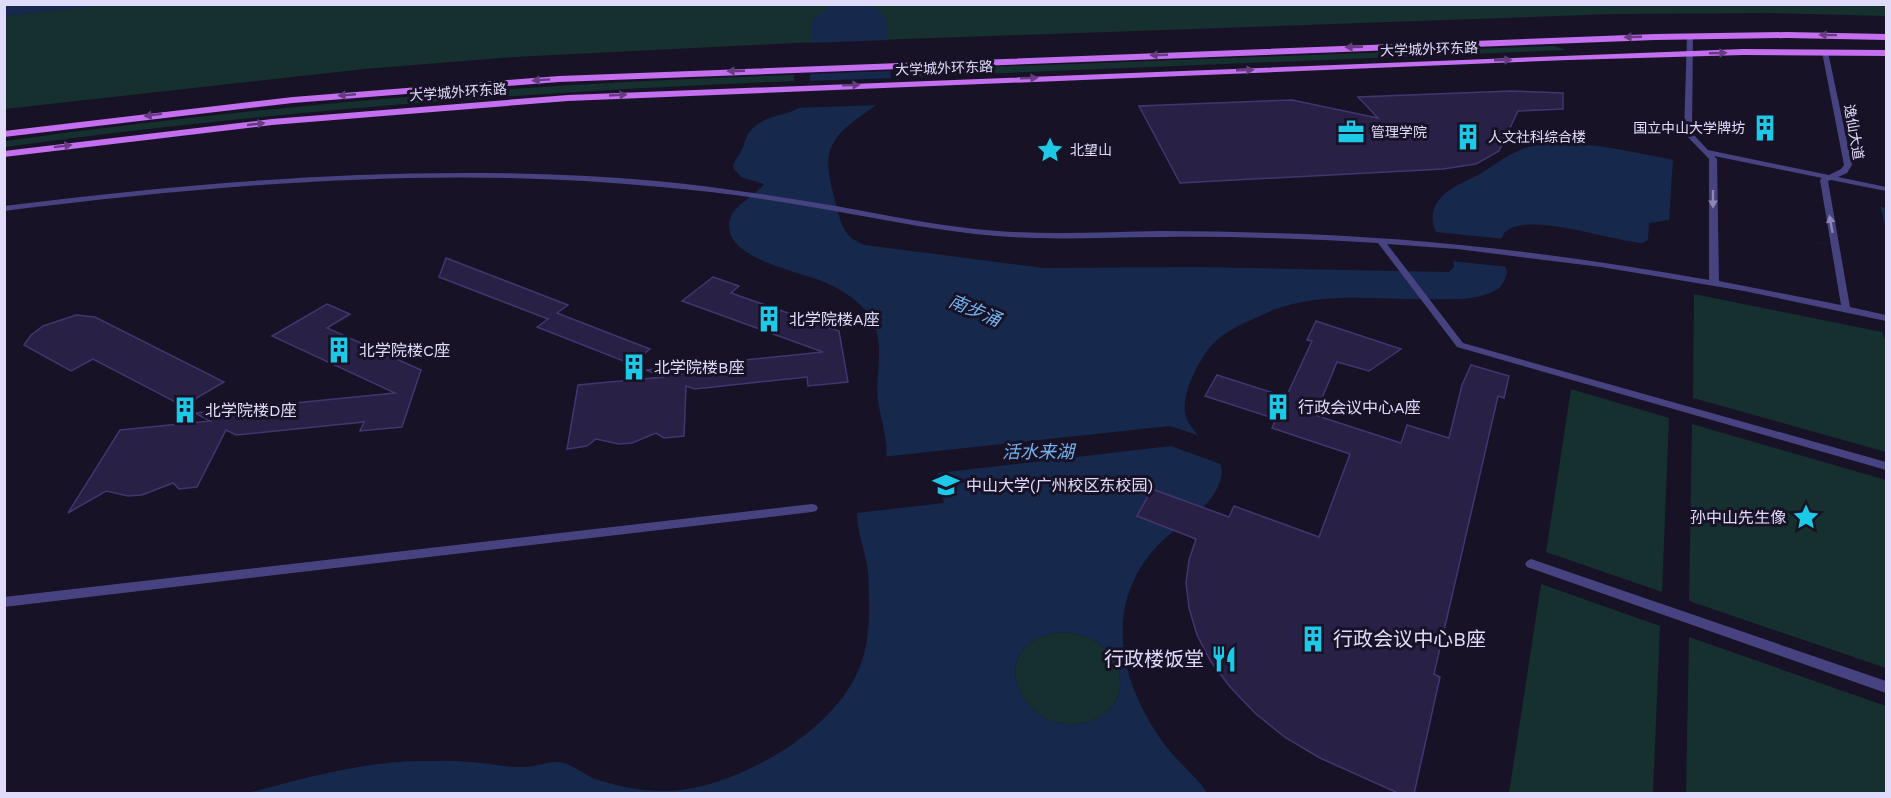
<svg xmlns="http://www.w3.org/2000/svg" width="1891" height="798" viewBox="0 0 1891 798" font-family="'Work Sans','Noto Sans SC',sans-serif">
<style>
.green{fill:#162f2f}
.water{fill:#16294c;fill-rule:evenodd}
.pier{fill:#171226}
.building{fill:#292045;stroke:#43356f;stroke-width:1.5}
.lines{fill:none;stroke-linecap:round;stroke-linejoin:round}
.lane{fill:#474280;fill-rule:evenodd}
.primary{fill:#c46ef0;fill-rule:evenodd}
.oneway{fill:#653b81}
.oneway2{fill:#8c87b7}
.labels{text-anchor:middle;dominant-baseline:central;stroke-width:6;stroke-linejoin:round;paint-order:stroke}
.far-street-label{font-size:14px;fill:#e0dbfb;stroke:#171226}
.far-poi-label{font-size:14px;fill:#e0dbfb;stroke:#171226;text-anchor:start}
.poi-label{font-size:16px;fill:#e0dbfb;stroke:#171226;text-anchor:start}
.water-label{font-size:18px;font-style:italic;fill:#74b2f0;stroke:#171226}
.near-poi-label{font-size:20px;fill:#e0dbfb;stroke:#171226;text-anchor:start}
</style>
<rect width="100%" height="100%" fill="#171226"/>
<g class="green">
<polygon points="109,4 1886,5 1886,16 1770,13 1615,14 795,43 514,57 365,69 5,109 4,16"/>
<polygon points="1554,46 1567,50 907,77 906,70"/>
<path d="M794,75V81C530,92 267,111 5,147V141C266,105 530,83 794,75Z"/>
<polygon points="1694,294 1882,332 1886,342 1886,452 1693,398"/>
<polygon points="1571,389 1669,418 1662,592 1546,552"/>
<polygon points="1692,424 1886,480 1886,668 1689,601"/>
<polygon points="1541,584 1660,626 1653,793 1509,793"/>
<path d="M1067,632C1079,635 1091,638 1101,645C1126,664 1128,702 1099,717C1028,754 969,638 1067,632Z"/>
<polygon points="1689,637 1886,706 1886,793 1686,793"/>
</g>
<g class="water">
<polygon points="5,4 109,4 109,5 5,16"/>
<path d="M832,5C850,5 876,0 886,19C887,32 893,78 890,88C886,97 876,106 868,111C821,143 823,156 837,208C842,227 845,238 865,245L1044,268L1196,267L1449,272L1454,267C1454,248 1429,235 1433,214C1436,193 1460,184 1476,176C1494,166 1511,151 1532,146C1572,138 1616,149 1654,156C1732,171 1809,192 1886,208V257L1764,231L1669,220L1649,223L1648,240L1643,243C1616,243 1515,206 1502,237C1498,249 1506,262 1507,273C1505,279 1503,285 1498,289C1477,302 1445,299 1422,299C1374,299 1319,292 1273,310C1256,318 1231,327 1217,340C1201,354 1179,396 1186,417C1193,438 1228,454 1221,478C1213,508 1184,521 1163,540C1099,602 1119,685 1168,749C1180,764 1197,777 1207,793L244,794C302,779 359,762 419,761C435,761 453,760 470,762C488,763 508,768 527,767C537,766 547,762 558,762C571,762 584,776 598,780C657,798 696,794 751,768C796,747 851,706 864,654C871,629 869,598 868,572C867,555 854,524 858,509C862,493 877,480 884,465C891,448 881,420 878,402C875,376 884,353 875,327C869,306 843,290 824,282C801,271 712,258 732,214C737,204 756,195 764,184L741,177L733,168C733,161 738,158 741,152C744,146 745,139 748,134C764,111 792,119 809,100L812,20ZM1067,632C1079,635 1091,638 1101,645C1126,664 1128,702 1099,717C1028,754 969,638 1067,632Z"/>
</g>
<g class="pier">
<polygon points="890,40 892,71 807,74 808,43"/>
<polygon points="893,78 893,89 881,105 793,108 805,101 806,81"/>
<polygon points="1673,159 1880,204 1886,230 1886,260 1823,243 1669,221"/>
<polygon points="1435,232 1505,239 1504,249 1509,267 1451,261 1439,245"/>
<polygon points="1170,426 1203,437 1223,465 1171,446 938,473 944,503 856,513 858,501 878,471 882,457"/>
</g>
<g class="building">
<polygon points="1511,91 1563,93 1563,109 1518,111 1499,151 1476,164 1443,169 1180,183 1139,106 1292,100 1378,118 1358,97"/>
<polygon points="446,258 568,305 557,313 650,349 631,364 537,327 548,319 439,277"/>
<polygon points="713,277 739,286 731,293 839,331 848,382 808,386 807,377 695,389 686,386 684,436 664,438 656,433 632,443 619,444 596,439 587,446 567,449 578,385 664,377 646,370 823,352 682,301"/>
<polygon points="327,304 350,314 327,328 421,370 402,427 360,431 364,422 236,435 226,430 197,487 179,489 173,483 142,495 128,496 106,491 68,513 120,430 210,421 195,413 395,393 272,336"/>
<polygon points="76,315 95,317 224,382 183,406 93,359 71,371 24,345 31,335 43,326"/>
<polygon points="1316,321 1401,349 1369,371 1337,362 1315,415 1401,443 1407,425 1449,438 1462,385 1471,365 1509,376 1504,398 1498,396 1434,674 1440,677 1414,794 1400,794 1320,758 1286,738 1256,714 1231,688 1211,662 1197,635 1189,608 1186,583 1189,560 1196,539 1137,516 1152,489 1229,517 1234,506 1319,537 1350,454 1272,428 1276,419 1205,396 1217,375 1286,397 1312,341 1307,340"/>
</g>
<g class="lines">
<g class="lane">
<path d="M1690,34L1693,36L1692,133L1708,150L1829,175L1841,169L1844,165L1822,52L1825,50L1828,52L1852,165L1847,173L1838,177L1886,187V191L1831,180L1828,181L1850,307L1886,315V321L1744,291L1601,267L1457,249L1387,244L1463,343L1886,462V470L1457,347L1378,243C1307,239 1235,236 1163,237C1108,237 1053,241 997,236C944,232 892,221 840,212C780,201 721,192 661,187C442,165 223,184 4,211V206C222,179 437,162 657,181C717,187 777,196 836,206C890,216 943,227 998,231C1052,235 1107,232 1161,231C1199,231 1236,232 1273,233C1420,237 1565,254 1709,280V159L1684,133L1687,36ZM1714,156L1822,178L1820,180L1841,305L1719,281L1717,159Z"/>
<polygon points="812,504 816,505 818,508 816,511 812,512 4,607 4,597"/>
<polygon points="1531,559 1886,681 1886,693 1527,567 1525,564 1527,561"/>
</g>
<g class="primary">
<polygon points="1787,32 1886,34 1886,40 1787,38 1655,40 559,82 293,103 4,137 4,131 293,97 559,76 1655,34"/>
<polygon points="1743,49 1886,50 1886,56 1743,55 1569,60 568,101 272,125 4,157 4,151 272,119 568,95"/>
</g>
</g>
<defs><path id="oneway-solid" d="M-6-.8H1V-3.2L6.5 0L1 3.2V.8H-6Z" transform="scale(1.5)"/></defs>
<g class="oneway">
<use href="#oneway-solid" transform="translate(1828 35) rotate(-179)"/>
<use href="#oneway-solid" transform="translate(1633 37) rotate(178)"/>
<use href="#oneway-solid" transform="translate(1354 47) rotate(178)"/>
<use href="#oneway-solid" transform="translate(1718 53) rotate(-2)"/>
<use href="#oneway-solid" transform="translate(1159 55) rotate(178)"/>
<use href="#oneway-solid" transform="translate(1503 60) rotate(-2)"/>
<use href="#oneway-solid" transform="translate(1245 70) rotate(-2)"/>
<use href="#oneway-solid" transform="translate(736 71) rotate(178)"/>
<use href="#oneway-solid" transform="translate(1029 78) rotate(-2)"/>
<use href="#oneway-solid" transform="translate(541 80) rotate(176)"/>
<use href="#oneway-solid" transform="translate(851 85) rotate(-2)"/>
<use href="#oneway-solid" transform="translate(347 95) rotate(175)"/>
<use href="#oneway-solid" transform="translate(618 95) rotate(-3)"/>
<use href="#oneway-solid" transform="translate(153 115) rotate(173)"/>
<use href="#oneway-solid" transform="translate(256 124) rotate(-6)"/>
<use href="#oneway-solid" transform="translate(63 146) rotate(-7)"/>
</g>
<g class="oneway2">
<use href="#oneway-solid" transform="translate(1713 199) rotate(90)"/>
<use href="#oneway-solid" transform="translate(1831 224) rotate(-100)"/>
</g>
<defs>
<g id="building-bare" transform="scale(2.07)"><path d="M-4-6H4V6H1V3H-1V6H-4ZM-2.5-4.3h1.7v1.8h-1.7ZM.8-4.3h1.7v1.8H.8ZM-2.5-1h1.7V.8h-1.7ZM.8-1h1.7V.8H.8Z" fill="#1ccae7" stroke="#171226" stroke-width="2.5" paint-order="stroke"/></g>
<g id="office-bare" transform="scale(2.07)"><path d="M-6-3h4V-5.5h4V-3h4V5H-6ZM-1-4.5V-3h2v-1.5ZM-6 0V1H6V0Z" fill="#1ccae7" stroke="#171226" stroke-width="2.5" paint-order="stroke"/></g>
<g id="sight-bare" transform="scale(2.07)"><path d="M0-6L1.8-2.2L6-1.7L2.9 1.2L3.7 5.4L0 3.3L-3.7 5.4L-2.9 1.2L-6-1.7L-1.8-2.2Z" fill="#1ccae7" stroke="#171226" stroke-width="2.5" paint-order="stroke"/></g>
<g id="university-bare" transform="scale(2.07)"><path d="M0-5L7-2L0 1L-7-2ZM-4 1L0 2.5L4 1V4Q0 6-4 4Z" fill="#1ccae7" stroke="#171226" stroke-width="2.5" paint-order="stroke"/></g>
<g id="restaurant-bare" transform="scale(2.07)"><path d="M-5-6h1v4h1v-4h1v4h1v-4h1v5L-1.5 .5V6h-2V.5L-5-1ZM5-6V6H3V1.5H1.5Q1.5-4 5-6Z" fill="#1ccae7" stroke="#171226" stroke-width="2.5" paint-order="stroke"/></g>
</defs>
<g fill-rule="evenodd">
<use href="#building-bare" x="1765" y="128"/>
<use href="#office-bare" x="1351" y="132"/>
<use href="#building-bare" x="1468" y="137"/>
<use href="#sight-bare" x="1050" y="150"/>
<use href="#building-bare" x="769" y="319"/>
<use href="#building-bare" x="339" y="350"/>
<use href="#building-bare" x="634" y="367"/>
<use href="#building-bare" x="1278" y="407"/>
<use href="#building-bare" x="185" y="410"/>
<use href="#university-bare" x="946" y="485"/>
<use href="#sight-bare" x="1806" y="517"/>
<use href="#building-bare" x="1313" y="639"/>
<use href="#restaurant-bare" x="1224" y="659"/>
</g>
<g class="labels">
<g class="far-street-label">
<text transform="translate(1429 49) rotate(-2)">大学城外环东路</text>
<text transform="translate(944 68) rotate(-2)">大学城外环东路</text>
<text transform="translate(458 92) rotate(-4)">大学城外环东路</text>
<text transform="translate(1854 132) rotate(80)">逸仙大道</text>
</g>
<g class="far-poi-label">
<text x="1745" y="128" text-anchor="end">国立中山大学牌坊</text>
<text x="1371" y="132">管理学院</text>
<text x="1488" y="137">人文社科综合楼</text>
<text x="1070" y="150">北望山</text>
</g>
<g class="poi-label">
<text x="789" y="319">北学院楼A座</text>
<text x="359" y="350">北学院楼C座</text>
<text x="654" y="367">北学院楼B座</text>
<text x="1298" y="407">行政会议中心A座</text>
<text x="205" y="410">北学院楼D座</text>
<text x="966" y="485">中山大学(广州校区东校园)</text>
<text x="1786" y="517" text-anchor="end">孙中山先生像</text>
</g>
<g class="water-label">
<text transform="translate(975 310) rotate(23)">南步涌</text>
<text x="1038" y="451">活水来湖</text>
</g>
<g class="near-poi-label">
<text x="1333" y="639">行政会议中心B座</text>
<text x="1204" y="659" text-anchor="end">行政楼饭堂</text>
</g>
</g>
<rect width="1891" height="798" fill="none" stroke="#e0dbfb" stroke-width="12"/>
</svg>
